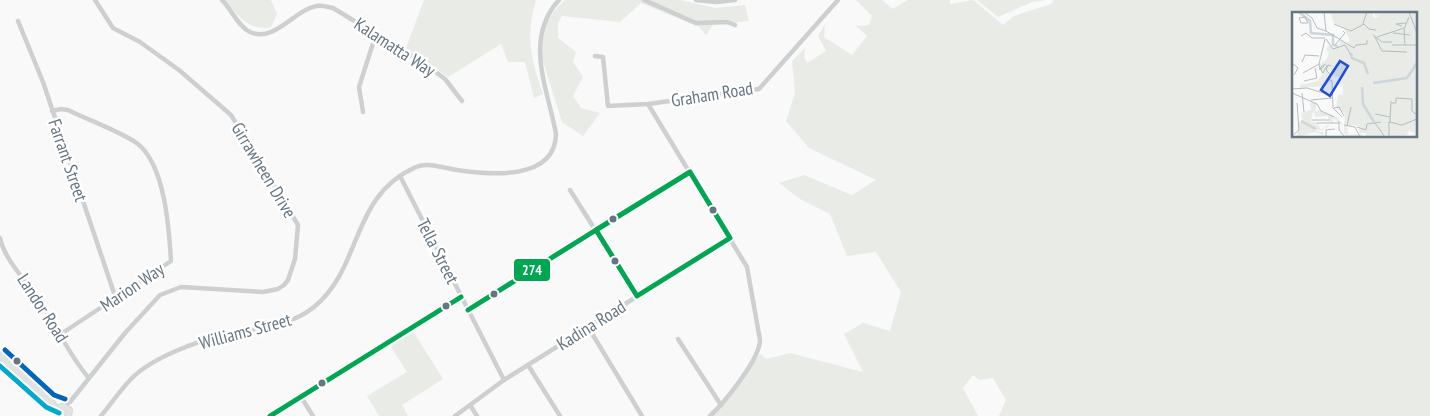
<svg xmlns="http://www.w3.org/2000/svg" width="1430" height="416" viewBox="0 0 1430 416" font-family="'PT Sans Narrow',sans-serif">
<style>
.green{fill:#e8ebe6;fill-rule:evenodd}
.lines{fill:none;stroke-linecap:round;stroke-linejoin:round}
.secondary-casing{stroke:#d5d6d7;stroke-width:8}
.street{stroke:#cecfd0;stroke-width:4.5}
.secondary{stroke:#e1e2e2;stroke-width:6}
.bus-1-casing{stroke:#fff;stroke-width:9}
.bus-2-casing{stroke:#fff;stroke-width:9}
.bus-3-casing{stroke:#fff;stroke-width:9}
.bus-1{stroke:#00a651;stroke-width:5}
.bus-2{stroke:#00a9ce;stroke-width:5}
.bus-3{stroke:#0065bd;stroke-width:5}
.bus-dot{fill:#657683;stroke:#fff;stroke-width:2}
.labels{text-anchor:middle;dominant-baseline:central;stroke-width:5;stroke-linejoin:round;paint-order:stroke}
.street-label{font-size:18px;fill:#657683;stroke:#fff}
.inset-river{fill:none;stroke:#ced6d9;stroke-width:2.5}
.inset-road{fill:none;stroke:#b5bdc3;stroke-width:1}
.view{fill:#1d4ed8;fill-opacity:0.15;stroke:#1d4ed8;stroke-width:2.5}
.inset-edge{fill:none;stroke:#657683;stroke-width:2.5}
.line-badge{stroke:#fff;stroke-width:2}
.badge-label{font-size:14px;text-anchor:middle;font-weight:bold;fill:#fff}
</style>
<rect width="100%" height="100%" fill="#f9f9f9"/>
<g class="green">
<path d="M224,0H271L277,14L271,27C249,32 238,15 224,0Z"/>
<path d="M424,0H536C525,36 531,60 543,94L534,98L525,62H508L501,44L448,77L406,48Z"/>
<polygon points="565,0 680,0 716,8 745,5 749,21 713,25 706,35 699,27 641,3 620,22 562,16 558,23 558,38 576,52 573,62 583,77 573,96 581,108 600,113 583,136 562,122 541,55 542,29 555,10"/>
<path d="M856,0H882L893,9L908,0H950V4L973,0L1003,25L1014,16L1051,4L1054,0H1430V416H999L1006,400L993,378L979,380L973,375L963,388L978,416H711L760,354L766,359L790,353L863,372L844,334L863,323L890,331L901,292L876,252L847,256L830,214L800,199L779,183L804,175L852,195L876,180L809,148L786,121L795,93L792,61L805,48L804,57L807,63L826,51L818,36L825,24L824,37L852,55L867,36L856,26L869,25L872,16ZM1294,14H1416V136H1294Z"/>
<polygon points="977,0 1046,0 1032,2 998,17"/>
<polygon points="411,328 443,379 402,405 408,416 379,416 367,396 407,372 388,342"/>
</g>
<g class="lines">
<g class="secondary-casing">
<g id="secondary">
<polyline points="0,356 50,401 57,410"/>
<polyline points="58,416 57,410 63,406 69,410 68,416"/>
</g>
</g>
<g class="street">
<path d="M222,0C231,9 238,26 250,32C275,43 295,9 317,6C322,5 328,7 333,8L422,62L445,79L462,101"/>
<polyline points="644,0 696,23 727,22 735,25"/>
<polyline points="696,0 716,2 735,0"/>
<polyline points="18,21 43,82 116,299"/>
<polyline points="595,56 603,57 608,106 648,104 759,89 838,0"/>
<path d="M648,104L747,267L760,340C760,359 724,403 710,416"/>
<path d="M52,111L61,109L68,110C88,120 122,132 138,144C165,166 169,228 171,261L61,334"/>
<polyline points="363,112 359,87 376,34"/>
<polyline points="400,176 504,380"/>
<polyline points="570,190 637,296"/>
<path d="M0,238C5,261 28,283 41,303C57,327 69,355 88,377"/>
<polyline points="468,310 690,172"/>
<polyline points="588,327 642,416"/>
<polyline points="678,339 721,405"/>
<polyline points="528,365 560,416"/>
<polyline points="301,397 313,416"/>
<polyline points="470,405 477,416"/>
<polyline points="63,406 70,402 125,333 160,295 181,287 263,292 278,289 284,285 288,280 295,259 298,225 231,115 179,70 140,42 113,28 95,0"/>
<path d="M101,416C111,404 121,389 132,378C152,358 197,341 224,335C255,328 288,328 314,307C363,267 350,196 416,167C428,162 444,168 457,170C490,175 555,181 556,134C548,89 523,39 559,0"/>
<polyline points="270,416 461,297"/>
<polyline points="455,416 504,380 730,238"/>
</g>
<use href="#secondary" class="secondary"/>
<g class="bus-1-casing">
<g id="bus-1">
<polygon points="690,172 730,238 637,296 596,230"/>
<polyline points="468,310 596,230"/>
<polyline points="270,416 461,297"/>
</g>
</g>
<g class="bus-2-casing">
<polyline id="bus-2" points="0,366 46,407 59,413"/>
</g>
<g class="bus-3-casing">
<polyline id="bus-3" points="5,350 54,395 65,399"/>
</g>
<use href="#bus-1" class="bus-1"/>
<use href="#bus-2" class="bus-2"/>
<use href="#bus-3" class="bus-3"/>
</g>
<g class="bus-dot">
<circle cx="713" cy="210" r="4.5"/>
<circle cx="613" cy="219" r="4.5"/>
<circle cx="615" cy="261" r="4.5"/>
<circle cx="494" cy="294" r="4.5"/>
<circle cx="446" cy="306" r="4.5"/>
<circle cx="17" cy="361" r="4.5"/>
<circle cx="322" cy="383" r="4.5"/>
</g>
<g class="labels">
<g class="street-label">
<text transform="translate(395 47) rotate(33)">Kalamatta Way</text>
<text transform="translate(712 94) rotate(-9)">Graham Road</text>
<text transform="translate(68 160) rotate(71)">Farrant Street</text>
<text transform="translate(264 170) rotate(59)">Girrawheen Drive</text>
<text transform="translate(438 251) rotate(63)">Tella Street</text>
<text transform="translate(132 287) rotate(-34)">Marion Way</text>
<text transform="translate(43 308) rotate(57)">Landor Road</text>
<text transform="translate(591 325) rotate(-32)">Kadina Road</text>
<text transform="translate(245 331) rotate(-15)">Williams Street</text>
</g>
</g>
<g transform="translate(1292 12)">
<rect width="125" height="125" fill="#f9f9f9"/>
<path d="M38,0H81V6L88,4L82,3L84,0L125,1V125H117L123,122L117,118L115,124L96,125L92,120L94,125H75L73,121H67V114L61,113L55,114L56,123L69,122L71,125H56L52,121L53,101L44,96L46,82L51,83V71L48,75L47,64L43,65L38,58L35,59L40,68L33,74L8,76V73L26,69L30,63L27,53L35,47L37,40L34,38L37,33L41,36L48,33L47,28L54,31L58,29L52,16L42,11ZM18,91H24V100L27,98L46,105L47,110H49L50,111V113L41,106V111L37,110L36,104L24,105L21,99L19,110H26L25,116L26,112L29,118L36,113H38L29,119L23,117L26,120H32L31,125H20L31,123L23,120L5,125L7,110H11L9,101L19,98Z" fill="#e8ebe6"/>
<path class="inset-river" d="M7,0L18,9L19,21L41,23V33L46,34M59,41L60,46L72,51L76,62M81,71L115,66L125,51M70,75L71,92L82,110M9,109L24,117"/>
<path class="inset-road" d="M12,0L20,6L25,16L34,19M32,0L34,19M75,0L71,11L77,17L84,18M117,0L125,21M9,11L7,6L13,5L16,11H9M42,12L59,19L72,12M110,14L104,12L114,11M34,19L62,36M101,21L118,23M81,23L90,30H100M9,24L14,21L20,26H33M83,25L90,39L115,40M85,25L112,16M34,27L41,37L53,33L59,43M43,33L53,21L51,19M100,33H124M113,33L112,17L117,5M62,36L64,33L75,32V28M10,50L13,43L27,44M0,51L6,56L2,63M27,52L28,58L29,55L33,52L29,57L30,60L31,61L35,53M39,54L36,53L34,58L39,63L36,67L40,69L41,96L50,105M11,61L27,52L33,27M12,69L25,66L23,56M0,77L15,76L38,83M0,81L25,92L29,99L42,105M10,81L12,100M19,88L40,86M100,91H104V86L120,87V99L125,103M42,96L47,95L52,104M83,102L98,105M20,108H37M47,109V118L53,125M98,110L99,89M25,111H47M83,111L93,125M52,113L63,115L68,125M55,114L59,95M65,115L74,118L75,112L89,110M0,124L7,118L5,91M34,125V118L43,117M72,125H90M97,125V110L110,113L125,107"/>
<path class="view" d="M48,49L56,54L38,84L29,78Z"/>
<rect width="125" height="125" class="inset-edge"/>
</g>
<rect class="line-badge" x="513" y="258" width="38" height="24" rx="5" fill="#00a651"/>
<g class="badge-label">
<text x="532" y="275">274</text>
</g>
</svg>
